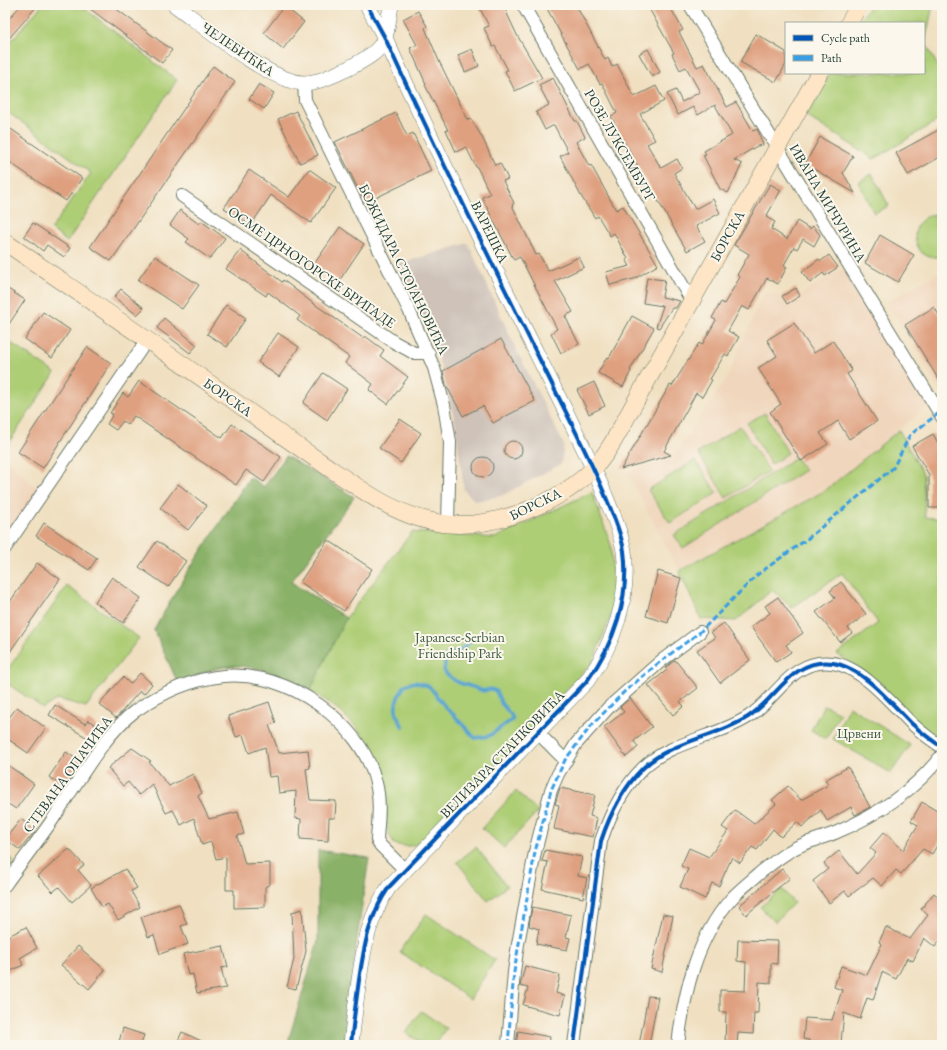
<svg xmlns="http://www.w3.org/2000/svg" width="947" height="1050" viewBox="0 0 947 1050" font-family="'EB Garamond',serif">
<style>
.built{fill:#f0d6bc}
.industrial{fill:#cec2b9}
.green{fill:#aece76;stroke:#668655}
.forest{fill:#8ab167;stroke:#54774e}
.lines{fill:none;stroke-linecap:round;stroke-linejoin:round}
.stream{stroke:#59a4d1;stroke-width:3.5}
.building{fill:#dfa080}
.minor-casing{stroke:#687665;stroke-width:14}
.tertiary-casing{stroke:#687665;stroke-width:16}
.secondary-casing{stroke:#687665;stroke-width:18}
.minor{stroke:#fff;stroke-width:12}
.tertiary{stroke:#fff;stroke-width:15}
.secondary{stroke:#fde5c5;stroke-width:17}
.quiet{stroke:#3c9ee2;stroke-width:3;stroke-dasharray:6 3;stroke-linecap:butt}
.cycleway-casing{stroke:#fbf7ec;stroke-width:6}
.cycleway{stroke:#0057b8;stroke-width:4}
.labels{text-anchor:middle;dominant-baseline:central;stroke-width:4;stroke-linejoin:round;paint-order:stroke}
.street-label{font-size:14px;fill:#1f3d34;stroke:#fbf7ec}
.park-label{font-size:14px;fill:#3c5a41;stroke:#fbf7ec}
</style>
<rect width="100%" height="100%" fill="#fbf7ec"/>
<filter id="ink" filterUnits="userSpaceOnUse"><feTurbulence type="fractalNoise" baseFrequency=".025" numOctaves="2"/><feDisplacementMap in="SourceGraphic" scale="8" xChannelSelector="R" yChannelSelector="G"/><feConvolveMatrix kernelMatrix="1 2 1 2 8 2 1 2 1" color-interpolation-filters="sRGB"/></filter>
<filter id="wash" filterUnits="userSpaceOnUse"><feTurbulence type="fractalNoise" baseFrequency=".012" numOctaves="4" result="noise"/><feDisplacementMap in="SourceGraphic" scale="16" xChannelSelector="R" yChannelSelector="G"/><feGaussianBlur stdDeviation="0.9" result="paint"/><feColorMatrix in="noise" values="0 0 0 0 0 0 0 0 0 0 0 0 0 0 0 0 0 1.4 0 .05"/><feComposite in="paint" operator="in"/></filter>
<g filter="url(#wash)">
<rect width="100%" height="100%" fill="#f0e0c1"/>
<g class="built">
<polygon points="848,265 932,402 826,490 679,571 627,472 672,458 727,378 764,292 782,296 787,304"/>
<polygon points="942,270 942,394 887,302"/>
<polygon points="5,459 43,494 5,546"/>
</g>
<polygon class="industrial" points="468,243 514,345 564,445 561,464 501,496 475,501 464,490 455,421 434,341 396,265"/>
<g class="green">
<polygon points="42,5 80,5 177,80 67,242 51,229 91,173 5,110 5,48"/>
<polygon points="870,5 933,5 925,42 942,74 942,118 874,159 806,116 830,73 924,73 924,23 858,23"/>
<polygon points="872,174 889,206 874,213 858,182"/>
<path d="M935,214L942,215V257H929L922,253C909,237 915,218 935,214Z"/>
<polygon points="5,339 55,373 6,447 5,446"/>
<polygon points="765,413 788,453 771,465 747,423"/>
<polygon points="740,426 769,471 726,498 698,453"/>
<polygon points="899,430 923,474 925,517 942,519 942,741 917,728 869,676 837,654 878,623 842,573 792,608 772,590 736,621 701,619 679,571 826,490"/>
<path d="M286,456L354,497L291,582L346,618L412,532L495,538L592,492L611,545L614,608L592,663L427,836C414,847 410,848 394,844C392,840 389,835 388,830C384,812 389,792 383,773C376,752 360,730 344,715C327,698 275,669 251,666C225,663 202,674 178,683L154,630L185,576L250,477L264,487Z"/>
<polygon points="796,458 805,470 683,548 674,535"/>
<polygon points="695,460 717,493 670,523 648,490"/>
<polygon points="67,586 139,638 86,707 58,699 43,708 5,682 5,673"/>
<polygon points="824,705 840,713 826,739 811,730"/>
<polygon points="849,706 910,745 891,773 833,739"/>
<polygon points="516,791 538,811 504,848 482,828"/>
<polygon points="476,847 507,886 488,901 457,862"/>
<polygon points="5,854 13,860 10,868 5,874"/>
<polygon points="782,889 794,903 775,922 760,907"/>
<polygon points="426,914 495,960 470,999 400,952"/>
<polygon points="421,1011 446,1028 435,1045 425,1045 406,1033"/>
</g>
<g class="forest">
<path d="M286,456L354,497L291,582L346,618L310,691C280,675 253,662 219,667C205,670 191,678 178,683L154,630L185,576L250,477L264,487Z"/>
<polygon points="318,850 369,858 356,946 345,1045 287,1045 318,941"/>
</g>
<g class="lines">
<path class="stream" d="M403,727C392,709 394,702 405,685L415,682L429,686L447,709L453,714L475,738L489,736L513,719L511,715L501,703L496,691L491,689L483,691C469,684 454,685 444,671L446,656L462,649L471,641"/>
</g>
<g id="blocks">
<g class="building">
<polygon points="21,5 38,5 5,43 5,23"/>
<polygon points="85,5 111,5 172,50 162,63"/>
<polygon points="478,5 503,5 517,35 542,78 515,91 505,71 508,70 495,46 493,47 484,28 489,26"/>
<polygon points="545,5 576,5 605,60 608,58 612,67 617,64 634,97 656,86 664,101 640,114 655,140 647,144 661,168 677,159 682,168 674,173 695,209 713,199 720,213 696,226 705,241 687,251 620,135 611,116 617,113 602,83 600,84 589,64 580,69"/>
<polygon points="647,5 669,5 683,30 679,32 697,67 704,64 727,107 736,102 753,131 757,129 759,133 763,145 757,146 734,160 742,164 728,193 720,189 703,155 706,154 704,151 732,135 715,105 698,115 693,107 678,115 667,94 676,90 682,102 700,92 686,67 680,70 672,54 674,53"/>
<polygon points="284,6 304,22 283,49 264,33"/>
<polygon points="418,11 427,26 425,28 439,61 468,120 471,119 482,137 495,165 500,163 508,179 503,181 514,203 512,205 536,255 539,254 548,271 579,257 584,267 555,281 573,312 565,316 579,344 561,353 551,333 557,329 520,257 514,260 492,218 482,197 490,194 477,167 476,167 466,147 456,152 446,130 448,130 425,85 426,84 410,48 417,45 403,19"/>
<polygon points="756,34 786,52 786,64 776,82 740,62"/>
<polygon points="472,49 479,66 465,72 458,55"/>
<polygon points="648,49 660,72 652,77 639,54"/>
<polygon points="213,66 235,82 111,261 90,247"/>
<polygon points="553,78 575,121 577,121 585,137 576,142 589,166 591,165 616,210 623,206 658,265 634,279 610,285 606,272 630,266 626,260 628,259 614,233 610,236 598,216 595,218 581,196 560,156 568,152 554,125 545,130 536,112 549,105 539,85"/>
<polygon points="259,84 274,93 264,109 249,99"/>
<polygon points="296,111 318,155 300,163 278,119"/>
<polygon points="396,113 407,136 413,133 431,171 365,203 335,142"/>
<polygon points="5,125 82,178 66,201 5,159"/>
<polygon points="942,128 942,156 908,175 896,153"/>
<polygon points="820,137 853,156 843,173 855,193 805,164"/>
<polygon points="309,169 336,188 311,223 271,195 251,225 224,208 249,170 289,197"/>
<polygon points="770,184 781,190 766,217 775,222 771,229 787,239 797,221 810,229 813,226 820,235 814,246 803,239 797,249 794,247 784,265 787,267 778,284 767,278 749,310 742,306 728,331 739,337 728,356 725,354 710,379 712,380 702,397 696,393 664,451 671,455 621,469 670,385 672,386 699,343 702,345 716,320 712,318 721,302 724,304 740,277 737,275 749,254 734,245"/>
<polygon points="180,210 199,224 201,221 225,238 210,259 186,242 189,239 170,225"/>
<polygon points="33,223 70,248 64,257 47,245 43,251 24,236"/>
<polygon points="340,227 364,244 339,281 314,264"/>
<polygon points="880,235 914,255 898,282 865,263"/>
<polygon points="240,250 282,282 283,280 310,301 363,338 365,336 384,350 380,356 408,377 388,404 369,390 373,384 345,363 349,357 297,320 300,316 268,292 266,296 226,269"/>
<polygon points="829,255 838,267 825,276 823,273 810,283 802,272 819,259 821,261"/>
<polygon points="155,256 199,285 182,309 138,280"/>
<polygon points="647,278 665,280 662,297 680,301 676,308 672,308 659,328 656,327 663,306 643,303"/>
<polygon points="5,287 25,300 5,330"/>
<polygon points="796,288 800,296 787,304 782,296"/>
<polygon points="121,289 144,308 137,315 114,297"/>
<polygon points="226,305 246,318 227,347 207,334"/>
<polygon points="934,307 942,320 942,385 905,325"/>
<polygon points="43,312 70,330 52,358 25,339"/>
<polygon points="632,316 654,328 630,370 631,371 623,387 598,373 607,357 609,358"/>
<polygon points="164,318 197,345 190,353 157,328"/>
<polygon points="794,323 814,353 833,341 852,371 847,374 877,421 849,439 838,421 820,433 828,444 801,461 770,412 781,404 758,368 777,356 767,340"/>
<polygon points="278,333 299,347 279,377 258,362"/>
<polygon points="501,339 535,401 493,423 483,406 463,416 446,385 443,371"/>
<polygon points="87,347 111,363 43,468 18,452"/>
<polygon points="323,373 347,389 327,420 303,403"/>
<polygon points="139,381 222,438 232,424 281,457 264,482 246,470 236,485 134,416 128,425 123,421 116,430 107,424 113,414 110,413 123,393 128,397"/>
<polygon points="594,382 605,406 589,414 577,390"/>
<polygon points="400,419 421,433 401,463 379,448"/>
<polygon points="933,434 942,450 942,508 929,508 929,475 912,446"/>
<circle cx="513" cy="450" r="9"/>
<circle cx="483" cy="467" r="10"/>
<polygon points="178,484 207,506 188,530 160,508"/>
<polygon points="44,523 97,558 89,570 36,536"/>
<polygon points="328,540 372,569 344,611 300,582"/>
<polygon points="157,541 186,561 168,587 139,567"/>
<polygon points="37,563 60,579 5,659 5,609"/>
<polygon points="658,571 681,578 668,623 646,616"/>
<polygon points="112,577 141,598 123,623 95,602"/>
<polygon points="841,582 866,614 848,628 852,633 840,642 816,612 835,598 830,591"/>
<polygon points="778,597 803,633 786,645 791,652 776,662 751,627 770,613 765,606"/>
<polygon points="724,623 750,660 720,683 697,650 715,638 711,632"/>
<polygon points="675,660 698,688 680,702 684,706 673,715 648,685 667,670 665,668"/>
<polygon points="140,673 152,684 144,694 140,691 116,718 99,704 123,677 130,684"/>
<polygon points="630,698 652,727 634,741 638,747 626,757 604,727 624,712 620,707"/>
<polygon points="269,702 276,723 269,725 279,753 308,750 310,768 306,769 310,800 336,801 335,818 329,818 328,841 300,839 301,819 295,818 296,791 279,793 277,776 269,777 265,747 249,753 243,735 236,737 228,716"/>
<polygon points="55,705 85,724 88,720 99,727 91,740 49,715"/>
<polygon points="17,707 46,728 28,753 5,737 5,723"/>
<polygon points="132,748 151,761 149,762 169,786 193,774 202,793 198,796 209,819 238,812 244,834 237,836 245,864 270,863 270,884 265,887 265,907 234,908 234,890 226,890 226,857 216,859 211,842 202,845 194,818 181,825 173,810 166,813 152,784 139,795 128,782 123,786 108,768"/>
<polygon points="66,752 81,762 64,787 49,777"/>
<polygon points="5,763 34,784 16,809 5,802"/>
<polygon points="848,767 870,807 855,815 851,807 827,821 821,810 802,827 797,822 781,837 773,829 757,850 752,847 740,863 732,857 719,886 712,883 705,899 680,887 688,869 681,866 689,848 709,857 728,831 722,827 735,810 754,824 776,804 772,800 788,786 801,800 828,785 825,780"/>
<polygon points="560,788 595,795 590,816 597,818 593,837 554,829 559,805 555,804"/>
<polygon points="922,802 942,814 942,837 932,854 923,849 901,874 896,870 882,886 873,878 849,896 845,891 829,903 813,881 828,869 824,863 839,851 857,874 876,853 870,848 884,832 903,850 918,825 911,821"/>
<polygon points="21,819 35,831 20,850 5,839"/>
<polygon points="69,849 84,865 78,870 91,885 72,902 59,887 53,892 38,876"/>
<polygon points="545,850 582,857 578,876 587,878 583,898 542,889 548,862 542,861"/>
<polygon points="125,869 137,888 131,891 140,907 118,920 108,904 102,907 91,888"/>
<polygon points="782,869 790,878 746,915 739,906"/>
<polygon points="934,893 942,900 942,938 935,947 924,938 913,961 907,958 896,979 882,972 873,1000 867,998 860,1019 844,1013 841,1042 837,1041 837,1045 809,1045 809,1040 803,1039 805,1018 832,1020 842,990 834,987 841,966 867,975 882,944 879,942 886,927 910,939 928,915 921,909"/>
<polygon points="179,904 187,924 181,926 188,944 160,954 154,935 148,937 141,917"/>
<polygon points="532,907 571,915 566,937 570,938 567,950 536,944 539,929 529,926"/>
<polygon points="302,909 306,951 296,989 287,987 294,959 292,912"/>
<polygon points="663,914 673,916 662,972 651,969"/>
<polygon points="26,927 37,948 20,958 23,965 5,974 5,938"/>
<polygon points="738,940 778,941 777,964 771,963 771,983 759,982 758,1013 754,1013 753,1034 738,1033 737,1045 725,1045 726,1012 720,1012 720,990 745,991 746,962 737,961"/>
<polygon points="78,946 105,970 89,989 61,965"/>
<polygon points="223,946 228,967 221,968 226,988 197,993 193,974 188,975 183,954"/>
<polygon points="525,966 560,975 556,993 565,996 560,1015 523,1005 528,988 520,986"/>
<polygon points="648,996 658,997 649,1045 639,1045"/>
<polygon points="123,1028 144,1035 141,1045 118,1045"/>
<polygon points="518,1031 550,1037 549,1045 516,1045"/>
<polygon points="182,1032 210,1045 176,1045"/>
</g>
</g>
</g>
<g filter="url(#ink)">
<use href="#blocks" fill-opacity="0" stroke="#687665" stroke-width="1"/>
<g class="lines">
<g class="minor-casing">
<g id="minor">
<polyline points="523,5 691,300"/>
<polyline points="690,5 942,417"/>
<polyline points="304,83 305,100 409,310 434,368 444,405 450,442 448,524"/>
<polyline points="182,196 394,342 414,353 429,353"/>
<polyline points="5,548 147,340"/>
<polyline points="537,732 565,760"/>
<path d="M5,885C21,862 39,840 55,816C76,785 105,733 135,711C161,693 193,679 224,676C287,670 362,722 376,783C381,802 378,821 377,840L380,845L405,870"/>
<polyline points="508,1045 514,972 518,944 535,852 551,790 558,774 576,744 608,708 661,661 700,632"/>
<path d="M574,1045L601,841C610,814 622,789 643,768C671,741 715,738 748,717C777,699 792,657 833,663C862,667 891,703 911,723C921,732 931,740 942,747"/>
<path d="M678,1045C684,993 696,939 731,899C740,889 751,881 761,872C774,862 788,850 804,844C814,840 825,837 835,833C875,816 915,790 942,755"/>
</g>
</g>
<g class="tertiary-casing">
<g id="tertiary">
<path d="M175,5C204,26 269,82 304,83C319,83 336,74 349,68C386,49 385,44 391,5"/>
<path d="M351,1045C353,1023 356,1002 359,980C364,946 369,916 389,887L587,681C614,644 630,598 624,551C621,531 612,513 605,495C587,452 565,411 545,370C490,260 436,150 385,38L367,5"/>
</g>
</g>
<g class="secondary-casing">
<g id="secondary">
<polyline points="849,23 859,5"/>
<path d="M5,242C76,291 148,340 219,390C253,415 287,439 322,463C360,489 401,520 448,524C496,528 560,503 594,468C610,451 621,427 633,406L819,73"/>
</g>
</g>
<use href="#minor" class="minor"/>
<use href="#tertiary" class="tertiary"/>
<use href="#secondary" class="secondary"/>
<polyline class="quiet" points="508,1045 514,972 535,852 551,790 565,760 591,726 624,692 661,661 700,632 757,575 807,539 893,468 910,435 939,413"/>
<g class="cycleway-casing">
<g id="cycleway">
<path d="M351,1045C353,1023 356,1002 359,980C364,946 369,916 389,887L587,681C614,644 630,598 624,551C621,531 612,513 605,495C587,452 565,411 545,370C490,260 436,150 385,38L367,5"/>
<path d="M574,1045L601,841C610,814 622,789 643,768C671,741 715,738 748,717C777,699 792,657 833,663C862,667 891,703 911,723C921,732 931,740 942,747"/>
</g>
</g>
<use href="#cycleway" class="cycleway"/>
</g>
</g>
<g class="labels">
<g class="street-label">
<text transform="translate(238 49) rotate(34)">ЧЕЛЕБИЋКА</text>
<text transform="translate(620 145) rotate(60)">РОЗЕ ЛУКСЕМБУРГ</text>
<text transform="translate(828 203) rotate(59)">ИВАНА МИЧУРИНА</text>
<text transform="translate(490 232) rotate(64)">ВАРЕШКА</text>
<text transform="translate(727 236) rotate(-61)">БОРСКА</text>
<text transform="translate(312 267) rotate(35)">ОСМЕ ЦРНОГОРСКЕ БРИГАДЕ</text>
<text transform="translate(404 269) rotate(64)">БОЖИДАРА СТОЈАНОВИЋА</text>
<text transform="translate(228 397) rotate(35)">БОРСКА</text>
<text transform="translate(535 504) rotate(-26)">БОРСКА</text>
<text transform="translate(502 754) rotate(-46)">ВЕЛИЗАРА СТАНКОВИЋА</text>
<text transform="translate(67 774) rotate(-54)">СТЕВАНА ОПАЧИЋА</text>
</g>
<g class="park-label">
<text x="460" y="637">Japanese-Serbian<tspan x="460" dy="16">Friendship Park</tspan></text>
<text x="859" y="733">Црвени</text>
</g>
</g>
<rect width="947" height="1050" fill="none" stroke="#fbf7ec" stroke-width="20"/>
<rect x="785" y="22" width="140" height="52" fill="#fbf7ec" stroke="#a3ada2"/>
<rect x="793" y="35" width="20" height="6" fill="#0057b8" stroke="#a3ada2"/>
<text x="821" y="42" font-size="12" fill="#1f3d34">Cycle path</text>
<rect x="793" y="55" width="20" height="6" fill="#3c9ee2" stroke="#a3ada2"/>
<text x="821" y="62" font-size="12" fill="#1f3d34">Path</text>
</svg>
